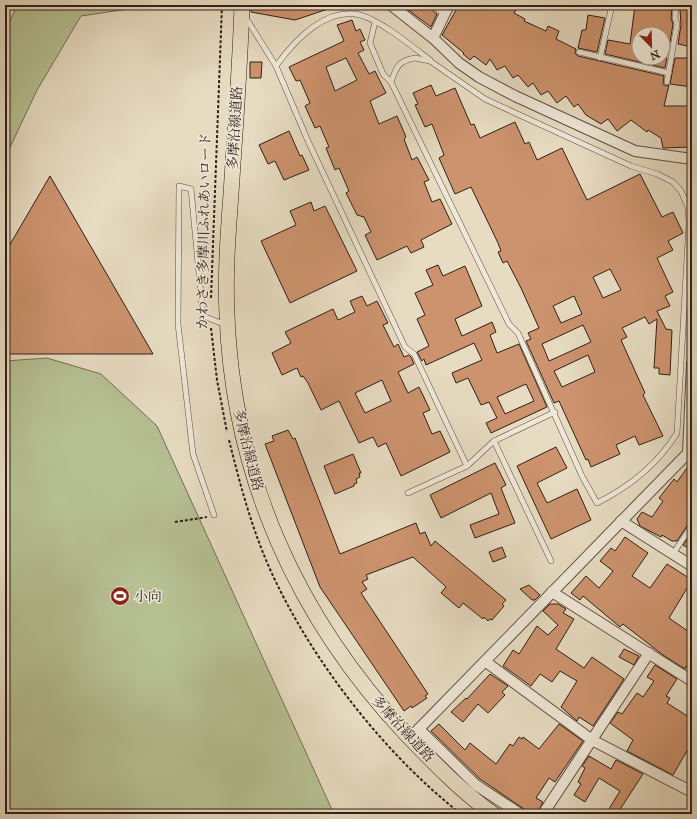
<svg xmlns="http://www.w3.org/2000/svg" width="697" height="819" viewBox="0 0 697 819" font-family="'IM FELL Great Primer','Noto Serif JP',serif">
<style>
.green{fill:#b6c093;stroke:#736f55}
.building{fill:#cc936e;stroke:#301e17;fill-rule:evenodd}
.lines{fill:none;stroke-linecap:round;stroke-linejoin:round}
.lane-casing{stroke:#5e4e42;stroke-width:6}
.street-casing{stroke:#5e4e42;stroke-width:12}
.primary-casing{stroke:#301e17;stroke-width:16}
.path{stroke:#301e17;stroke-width:2;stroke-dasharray:3 2;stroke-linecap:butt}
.lane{stroke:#efe8d7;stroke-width:5}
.street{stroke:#efe8d7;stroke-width:10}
.primary{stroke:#e7dcc2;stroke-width:15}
.labels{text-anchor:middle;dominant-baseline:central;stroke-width:3;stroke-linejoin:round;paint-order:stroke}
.street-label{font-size:14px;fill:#301e17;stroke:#efe8d7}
.poi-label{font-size:14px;fill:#301e17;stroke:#efe8d7;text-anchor:start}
</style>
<rect width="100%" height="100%" fill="#e7dcc2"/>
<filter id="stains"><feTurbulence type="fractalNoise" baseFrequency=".005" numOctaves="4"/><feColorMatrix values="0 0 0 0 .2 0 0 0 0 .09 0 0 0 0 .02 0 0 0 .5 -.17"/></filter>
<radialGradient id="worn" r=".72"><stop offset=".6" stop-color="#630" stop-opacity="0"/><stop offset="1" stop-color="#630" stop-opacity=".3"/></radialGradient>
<g class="green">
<polygon points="17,5 155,5 81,16 37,90 5,158 5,33"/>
<polygon points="47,358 101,374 157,426 334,814 5,814 5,361"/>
</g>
<g class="building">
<polygon points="251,5 334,5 334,7 295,20 251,12"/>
<polygon points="417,5 426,5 437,14 431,27 407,9"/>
<polygon points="459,5 519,5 514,13 525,19 524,21 546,31 548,26 559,31 556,39 576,49 575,53 578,56 664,76 663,84 666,86 669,85 664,106 692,106 692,147 663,148 661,138 648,130 647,132 631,120 617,131 608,119 601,124 586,115 578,104 574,107 566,96 557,103 548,91 541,95 533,83 528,87 518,75 513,78 505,66 497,70 490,59 486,65 474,56 470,60 463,54 464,53 442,35"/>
<polygon points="635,5 672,8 671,18 673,24 670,42 663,41 663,34 639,34 639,58 667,58 665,68 605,54 608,40 630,44"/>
<polygon points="682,5 692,5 692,47 678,44 681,25 680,9 681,9"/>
<polygon points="588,15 605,18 597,52 578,48 582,30 586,30"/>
<path d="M352,20L356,31L360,29L365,40L360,42L364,50L358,53L369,74L375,71L386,93L370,101L379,124L397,116L406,137L404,139L412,160L417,157L429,180L424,182L432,202L440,199L452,224L421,240L424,247L411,253L407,246L377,260L365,235L371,232L364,217L357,215L346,193L349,191L339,168L335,170L326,148L329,147L320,126L315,128L305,106L310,103L300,80L296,81L289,67L344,41L337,25ZM346,58L357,80L335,91L326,67Z"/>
<polygon points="675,58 692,58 692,87 670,84"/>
<polygon points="250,62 262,62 261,78 250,78"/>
<path d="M431,85L436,96L455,88L471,125L474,124L480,138L515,122L525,144L529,142L537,160L562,148L587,200L640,174L662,217L673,212L683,233L668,241L673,250L657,258L673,292L665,296L670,306L657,311L666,329L672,330L670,375L659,374V368H654L657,319L649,324L645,317L622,328L627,337L621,340L645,393L643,395L663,436L639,445L635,436L616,445L620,454L591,467L588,459L586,460L559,401L554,403L526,341L531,339L528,333L539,328L521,288L507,261L503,263L498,252L501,251L498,243L471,187L455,194L439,158L444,155L432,124L425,127L415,105L418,104L413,93ZM610,269L621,290L603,298L593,277ZM574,296L582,314L561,323L553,306ZM583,325L591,342L549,361L542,344ZM588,355L595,372L562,387L554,371Z"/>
<polygon points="289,131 300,156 302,155 309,170 284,180 275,161 268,164 259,145"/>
<polygon points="50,176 153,354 5,354 5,253"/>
<polygon points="311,202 314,211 325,206 357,271 290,303 261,241 296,225 290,211"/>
<path d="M438,265L443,276L465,266L482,306L455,319L462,336L492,322L496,332L490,335L497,353L519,344L547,407L491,433L486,423L497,418L489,402L481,405L468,378L456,383L452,373L482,360L474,343L426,365L424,359L422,361L417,352L429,346L417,319L425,315L415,293L433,285L426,270ZM526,384L534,401L505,414L497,397Z"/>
<path d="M362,296L367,306L377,301L388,323L383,325L394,347L398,344L404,357L409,355L411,357L414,364L398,372L408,393L419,387L430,410L423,413L432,434L440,431L450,452L401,476L386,443L378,447L373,437L359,443L339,401L321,410L308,383L303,376L301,377L297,368L282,375L272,353L291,343L285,332L333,309L338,320L355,312L350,301ZM382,380L391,401L365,413L355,393Z"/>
<polygon points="288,430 293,439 295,438 340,554 416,523 420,534 425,532 431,546 435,541 506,600 502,604 504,606 492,620 490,619 488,621 484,617 483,619 463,603 459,608 441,593 446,587 444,585 413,557 366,575 368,579 362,582 367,589 361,593 428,694 425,696 427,698 412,708 411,706 404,711 320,587 265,444 274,441 272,436"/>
<polygon points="556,447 567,468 537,483 547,503 577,489 591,520 551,539 517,466"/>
<polygon points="353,454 361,473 359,473 360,477 356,479 357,483 354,484 354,486 335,494 324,466"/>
<polygon points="692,461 692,521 689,523 677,541 672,541 662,535 661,537 640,526 637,519 642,512 652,517 663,501 659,498 674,479 677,482"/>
<polygon points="495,463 506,485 501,488 515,523 475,538 470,525 499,514 491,493 441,518 430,495"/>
<polygon points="692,532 692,550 683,545"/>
<polygon points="625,537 648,553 632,576 650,588 667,564 692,580 669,618 692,634 692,670 686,666 685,669 663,655 623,624 620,627 583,596 580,600 571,593 586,576 599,588 613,571 600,561 611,548 615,551"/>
<polygon points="502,547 506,557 493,562 489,552"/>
<polygon points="529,585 540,595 535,600 532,600 520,589"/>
<polygon points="550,604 558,604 566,609 563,613 574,619 556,649 584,668 592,657 624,679 593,726 579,717 577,721 561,707 577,681 560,671 552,682 540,674 531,686 503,666 513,650 519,654 537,626 548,635 558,625 543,611"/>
<polygon points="624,649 639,656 634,665 619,657"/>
<polygon points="655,665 677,679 666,696 670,698 667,703 692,719 692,742 673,775 627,751 633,740 610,723 618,712 622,714 637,693 643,697 654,681 647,677"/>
<polygon points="490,674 508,686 502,692 505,695 488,713 478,704 463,722 451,712 466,698 467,699"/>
<polygon points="439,724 465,750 470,743 496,764 510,744 513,746 519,737 522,739 523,737 539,749 559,724 583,741 555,782 549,778 536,798 543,802 537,814 528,814 524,809 480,779 431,731"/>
<polygon points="589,756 611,769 616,760 643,774 617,814 606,814 620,791 599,778 585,802 574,795 581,784 578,782 585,768 582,766"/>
</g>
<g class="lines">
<g class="lane-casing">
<g id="lane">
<polyline points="433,5 444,14"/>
<polyline points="246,18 276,66 308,141 405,347 414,354 467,466"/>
<polyline points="375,22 370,43 383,74 391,82"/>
<polyline points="579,52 669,73"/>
<path d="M415,58L430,61L485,99L513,112L631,166L657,174L673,182L681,191L688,207L689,223L677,433C658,464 629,487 597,503L582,476L518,333L509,324L391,82C397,66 398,61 415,58Z"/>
<polyline points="600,58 612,5"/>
<path d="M276,66C295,40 325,7 360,15C380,20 413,47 430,60"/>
<polyline points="667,82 677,24 675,18 676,5"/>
<polyline points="494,441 551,561"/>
<polyline points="408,493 467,466 494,441 555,412"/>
<polyline points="214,515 193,454 178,324 179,186 191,189 203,316 226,325"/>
<polyline points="673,554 692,525"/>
</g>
</g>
<g class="street-casing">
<g id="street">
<polyline points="391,5 433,38 459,63 479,77 515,96 635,151 692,159"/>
<polyline points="433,38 449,5"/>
<polyline points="688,453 692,363"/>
<polyline points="621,521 692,566"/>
<polyline points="552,592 692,681"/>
<polyline points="486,662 592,740 692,792"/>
<polyline points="419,729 476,785 520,814"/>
<polyline points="410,738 688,453 692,455"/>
<polyline points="543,814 649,653"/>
</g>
</g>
<g class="primary-casing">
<path id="primary" d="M242,5C240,68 235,131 231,194C228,234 225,274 227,315C233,476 297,618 407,735C434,763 461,791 493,814"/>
</g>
<g class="path">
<polyline points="211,298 222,5"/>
<polyline points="211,328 217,380 227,432"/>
<path d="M229,440C240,484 251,526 269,567C309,657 383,753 461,814"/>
<polyline points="175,522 207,517"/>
</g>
<use href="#lane" class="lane"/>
<use href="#street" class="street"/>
<use href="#primary" class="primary"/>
</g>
<defs>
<g id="stadium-disc" transform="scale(1)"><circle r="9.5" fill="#8f2418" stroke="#efe8d7"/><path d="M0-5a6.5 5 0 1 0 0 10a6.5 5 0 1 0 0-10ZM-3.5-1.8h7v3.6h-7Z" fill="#fff"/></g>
</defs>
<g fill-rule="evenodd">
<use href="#stadium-disc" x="120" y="596"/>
</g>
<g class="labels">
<g class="street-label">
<text transform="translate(235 128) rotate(-87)">多摩沿線道路</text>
<text transform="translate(204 231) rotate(-89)">かわさき多摩川ふれあいロード</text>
<text transform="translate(248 450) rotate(76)">多摩沿線道路</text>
<text transform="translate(403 729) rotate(47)">多摩沿線道路</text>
</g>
<g class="poi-label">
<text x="134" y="596">小向</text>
</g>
</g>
<rect width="697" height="819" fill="none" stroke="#e7dcc2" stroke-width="20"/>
<rect x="6" y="6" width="685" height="807" fill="none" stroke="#301e17" stroke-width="2"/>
<rect x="10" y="10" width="677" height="799" fill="none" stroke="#301e17"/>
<g transform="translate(651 46) rotate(157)"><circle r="19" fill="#efe8d7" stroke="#a3978a"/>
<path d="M0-3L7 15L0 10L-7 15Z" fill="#8f2418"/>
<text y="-6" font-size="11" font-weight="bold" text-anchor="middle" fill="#301e17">N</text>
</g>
<rect width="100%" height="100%" filter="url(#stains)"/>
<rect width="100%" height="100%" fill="url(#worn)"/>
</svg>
